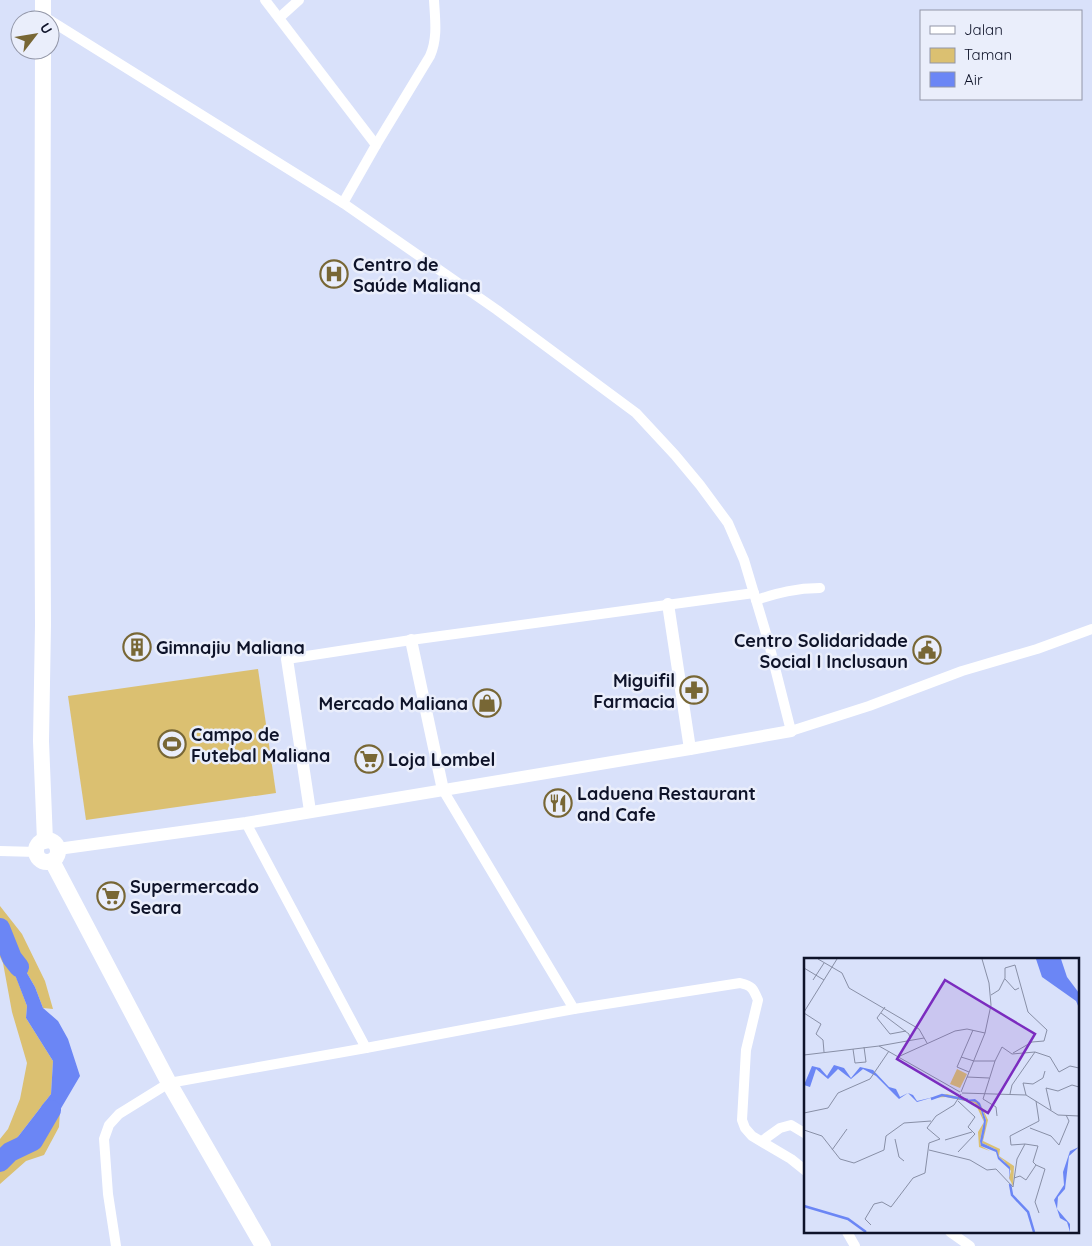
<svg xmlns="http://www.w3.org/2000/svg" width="1092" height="1246" viewBox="0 0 1092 1246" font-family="Quicksand,sans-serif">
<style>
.green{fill:#dbc071}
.water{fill:#6b86f5}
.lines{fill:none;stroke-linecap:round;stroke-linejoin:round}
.river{stroke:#6b86f5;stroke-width:20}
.minor{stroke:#fff;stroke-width:10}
.tertiary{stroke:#fff;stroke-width:12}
.primary{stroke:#fff;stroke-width:16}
.labels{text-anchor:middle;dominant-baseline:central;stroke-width:5;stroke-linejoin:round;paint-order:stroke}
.poi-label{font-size:18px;font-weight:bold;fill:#0e1329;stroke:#eaeefb;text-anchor:start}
.inset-river{fill:none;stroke:#6b86f5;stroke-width:2.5}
.inset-road{fill:none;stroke:#888fa6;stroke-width:1}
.view{fill:#7b2cbf;fill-opacity:0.15;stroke:#7b2cbf;stroke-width:2.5}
.inset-edge{fill:none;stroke:#0e1329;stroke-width:2.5}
</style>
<rect width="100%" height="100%" fill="#d9e1fa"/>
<g class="green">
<polygon points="258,669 276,793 86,820 68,696"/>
<polygon points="0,906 22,934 45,981 53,1009 43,1008 35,987 12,947 3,942 27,1006 26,1018 53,1061 51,1094 17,1138 0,1154 0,1139 8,1129 20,1099 27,1063 12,1012 3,963 0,957"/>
<polygon points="60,1110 59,1127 44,1155 26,1161 0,1184 0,1171"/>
</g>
<polygon class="water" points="2,941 12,947 35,987 43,1008 58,1021 68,1039 80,1076 60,1110 0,1171 0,1154 17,1138 51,1094 53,1061 26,1018 27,1006"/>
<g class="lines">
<g class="river">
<polyline points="0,928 12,958 19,967"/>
<polyline points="0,1162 10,1152 33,1141 51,1110"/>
</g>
<g class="minor">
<polyline points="265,0 376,145"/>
<polyline points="43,16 343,203 497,310 636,413 675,455 700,485 728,523 744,560 768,640 791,731 869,706 962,671 1037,649 1092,629"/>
<polyline points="279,18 299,0"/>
<path d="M343,203L376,145L430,56C438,38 435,19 434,0"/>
<path d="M756,600C778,593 796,588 820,588"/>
<polyline points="287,659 411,640 754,593"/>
<path d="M443,790L574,1009L740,983C752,986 753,988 758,1000L746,1050L742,1120L745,1128L752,1136L791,1159L806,1171"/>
<polyline points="246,823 366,1048"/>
<polyline points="0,851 37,852"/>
<polyline points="762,1141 780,1128 791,1125 806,1134"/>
<polyline points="847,1232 855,1246"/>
<polyline points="950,1232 970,1246"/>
<polyline points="116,1246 108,1194 104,1139 109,1125 119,1114 169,1083 366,1048 574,1009"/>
</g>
<g class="tertiary">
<polyline points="668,604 690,749"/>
<polyline points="411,640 443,790"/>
<polyline points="287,659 310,811"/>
<polyline points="58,849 246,823 690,749 791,731"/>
</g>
<g class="primary">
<polyline points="43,0 43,20"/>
<polyline points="43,50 42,394 43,625 41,741 45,841"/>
<circle cx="47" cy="851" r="11"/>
<polyline points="52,861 169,1083 263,1246"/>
</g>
</g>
<defs>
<g id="hospital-ring" transform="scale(1.4375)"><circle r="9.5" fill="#eaeefb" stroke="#786735" stroke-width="1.5"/><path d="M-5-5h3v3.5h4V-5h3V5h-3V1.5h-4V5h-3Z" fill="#786735"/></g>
<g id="building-ring" transform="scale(1.4375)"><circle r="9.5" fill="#eaeefb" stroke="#786735" stroke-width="1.5"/><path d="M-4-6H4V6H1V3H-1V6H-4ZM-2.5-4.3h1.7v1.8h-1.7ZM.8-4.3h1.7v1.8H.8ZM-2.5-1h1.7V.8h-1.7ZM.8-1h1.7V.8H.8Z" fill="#786735"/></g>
<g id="civic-ring" transform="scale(1.4375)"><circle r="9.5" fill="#eaeefb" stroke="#786735" stroke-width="1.5"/><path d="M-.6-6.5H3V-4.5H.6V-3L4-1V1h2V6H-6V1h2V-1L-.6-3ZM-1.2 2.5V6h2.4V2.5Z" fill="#786735"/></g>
<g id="pharmacy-ring" transform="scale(1.4375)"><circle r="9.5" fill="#eaeefb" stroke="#786735" stroke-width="1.5"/><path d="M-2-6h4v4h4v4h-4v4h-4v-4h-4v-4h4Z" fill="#786735"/></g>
<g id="shop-ring" transform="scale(1.4375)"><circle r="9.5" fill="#eaeefb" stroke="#786735" stroke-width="1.5"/><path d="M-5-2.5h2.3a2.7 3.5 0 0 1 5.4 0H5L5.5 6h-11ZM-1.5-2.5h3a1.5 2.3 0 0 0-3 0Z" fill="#786735"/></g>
<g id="stadium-ring" transform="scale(1.4375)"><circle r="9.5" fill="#eaeefb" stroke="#786735" stroke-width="1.5"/><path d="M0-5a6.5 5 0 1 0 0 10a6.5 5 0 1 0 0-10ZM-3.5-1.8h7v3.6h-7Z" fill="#786735"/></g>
<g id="supermarket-ring" transform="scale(1.4375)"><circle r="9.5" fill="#eaeefb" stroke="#786735" stroke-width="1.5"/><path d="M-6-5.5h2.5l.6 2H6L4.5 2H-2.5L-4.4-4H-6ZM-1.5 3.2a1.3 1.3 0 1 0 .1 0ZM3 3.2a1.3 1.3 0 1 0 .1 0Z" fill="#786735"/></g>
<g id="restaurant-ring" transform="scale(1.4375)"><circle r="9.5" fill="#eaeefb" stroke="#786735" stroke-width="1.5"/><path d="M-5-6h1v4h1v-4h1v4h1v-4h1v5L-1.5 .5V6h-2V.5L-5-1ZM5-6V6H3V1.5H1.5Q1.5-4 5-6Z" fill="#786735"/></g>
</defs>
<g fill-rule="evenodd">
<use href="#hospital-ring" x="334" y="274"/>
<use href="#building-ring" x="137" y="647"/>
<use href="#civic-ring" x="927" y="650"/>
<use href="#pharmacy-ring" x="694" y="690"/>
<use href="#shop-ring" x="487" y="703"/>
<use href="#stadium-ring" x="172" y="744"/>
<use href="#supermarket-ring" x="369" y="759"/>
<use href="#restaurant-ring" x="558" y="803"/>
<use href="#supermarket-ring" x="111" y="896"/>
</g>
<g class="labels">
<g class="poi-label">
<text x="353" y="264">Centro de<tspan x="353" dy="21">Saúde Maliana</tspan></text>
<text x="908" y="640" text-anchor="end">Centro Solidaridade<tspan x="908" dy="21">Social I Inclusaun</tspan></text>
<text x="156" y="647">Gimnajiu Maliana</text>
<text x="675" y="680" text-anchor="end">Miguifil<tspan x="675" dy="21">Farmacia</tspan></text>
<text x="468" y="703" text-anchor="end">Mercado Maliana</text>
<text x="191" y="734">Campo de<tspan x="191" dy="21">Futebal Maliana</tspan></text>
<text x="388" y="759">Loja Lombel</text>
<text x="577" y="793">Laduena Restaurant<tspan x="577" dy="21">and Cafe</tspan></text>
<text x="130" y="886">Supermercado<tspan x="130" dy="21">Seara</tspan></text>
</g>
</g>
<g transform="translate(804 958)">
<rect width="275" height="275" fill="#d9e1fa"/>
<path d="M153,111L163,116L156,130L146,126ZM143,136L175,145L180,163L176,183L177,188L186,193L175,189L174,174L180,164L171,145L142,139L126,140ZM176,145L184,162L179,183L196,191L195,198L210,208L209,228L205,220L207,213L200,203L195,199L191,191L178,185L182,162Z" fill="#dbc071"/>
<path d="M232,1H257L263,19L275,35V50L272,43L238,19ZM30,107L40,110L47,120L56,109L69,112L85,129L92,131L96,139L104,135L109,137L113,143L130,139L113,144L104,135L95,141L72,118L59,111L47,121L34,111L24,121L12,111L6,129L0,127L8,108L16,110L23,118ZM171,141L176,145L182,162L181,171L178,185L193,192L195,199L206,209L205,223V211L194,201L192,194L177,188L176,183L180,163L176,149L172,144L161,142ZM275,189L265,198L261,231L254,239L253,251L266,266V274L263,264L256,260L250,242L260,227L259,214L266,193Z" fill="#6b86f5"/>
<path class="inset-river" d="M127,141L138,137L164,142M206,226L208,237L224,254L230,274M0,248L44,261L62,274"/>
<path class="inset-road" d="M14,1L38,15L45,30L115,71L123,85M0,10L20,22M201,21L211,32L215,30M9,22L20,5M187,37L195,32L201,20V10L211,7L224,54L243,72L240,83L228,84L209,95M81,49L73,60L86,76L102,73M0,54L33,1M0,55L17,66L12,76L19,82L20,94M77,55L105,76L106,81M75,88L120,80M49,91L51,105L62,104L60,89M231,94L246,99L255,114L266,108L275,110M0,97L75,88L156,134M96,98L151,73L163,71L181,75M157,99L170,103H191L198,89L208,96L231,94L208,127L206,136M191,103L179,141L192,149L193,158M165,114L153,109L169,72M163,119L185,120M157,134L181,75L187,47L185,25L178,1M158,135L222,137L254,157L275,158M222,137L219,125L229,126L239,120L241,113M154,143L171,159L164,169L171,176L154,194M247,152L242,130L254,133L268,127L275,129M0,155L24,150L34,135L66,121L85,93M226,170L247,178L255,187L265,163L262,157M0,172L18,178L36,201L50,205L80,192L82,178L100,165L127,163M91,181L95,199L100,203M141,182L168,174M28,192L43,171M125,192L166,202L183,212L192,211L209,229L213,201L221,186L207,187L206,178L235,163L232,143M232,207L241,211L231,244L235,255M210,220L216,218L222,222L232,207L229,204L234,188L221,186M67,267L61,261L70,246L78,244L87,249L109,220L121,215L125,185L136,181L123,170L132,158L150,147L157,136"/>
<path class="view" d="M141,22L231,76L184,155L93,101Z"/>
<rect width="275" height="275" class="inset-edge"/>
</g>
<rect x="920" y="10" width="162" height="90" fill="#eaeefb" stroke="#9296a7"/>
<rect x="930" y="26" width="25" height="8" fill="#ffffff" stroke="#9296a7"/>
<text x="964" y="35" font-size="15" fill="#0e1329">Jalan</text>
<rect x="930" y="48" width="25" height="15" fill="#dbc071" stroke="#9296a7"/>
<text x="964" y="60" font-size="15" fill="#0e1329">Taman</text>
<rect x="930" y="72" width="25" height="15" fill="#6b86f5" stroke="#9296a7"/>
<text x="964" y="85" font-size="15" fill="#0e1329">Air</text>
<g transform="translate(35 35) rotate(59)"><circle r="24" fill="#eaeefb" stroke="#9296a7"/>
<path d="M0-4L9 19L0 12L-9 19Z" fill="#786735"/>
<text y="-8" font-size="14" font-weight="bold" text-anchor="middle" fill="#0e1329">U</text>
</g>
</svg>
